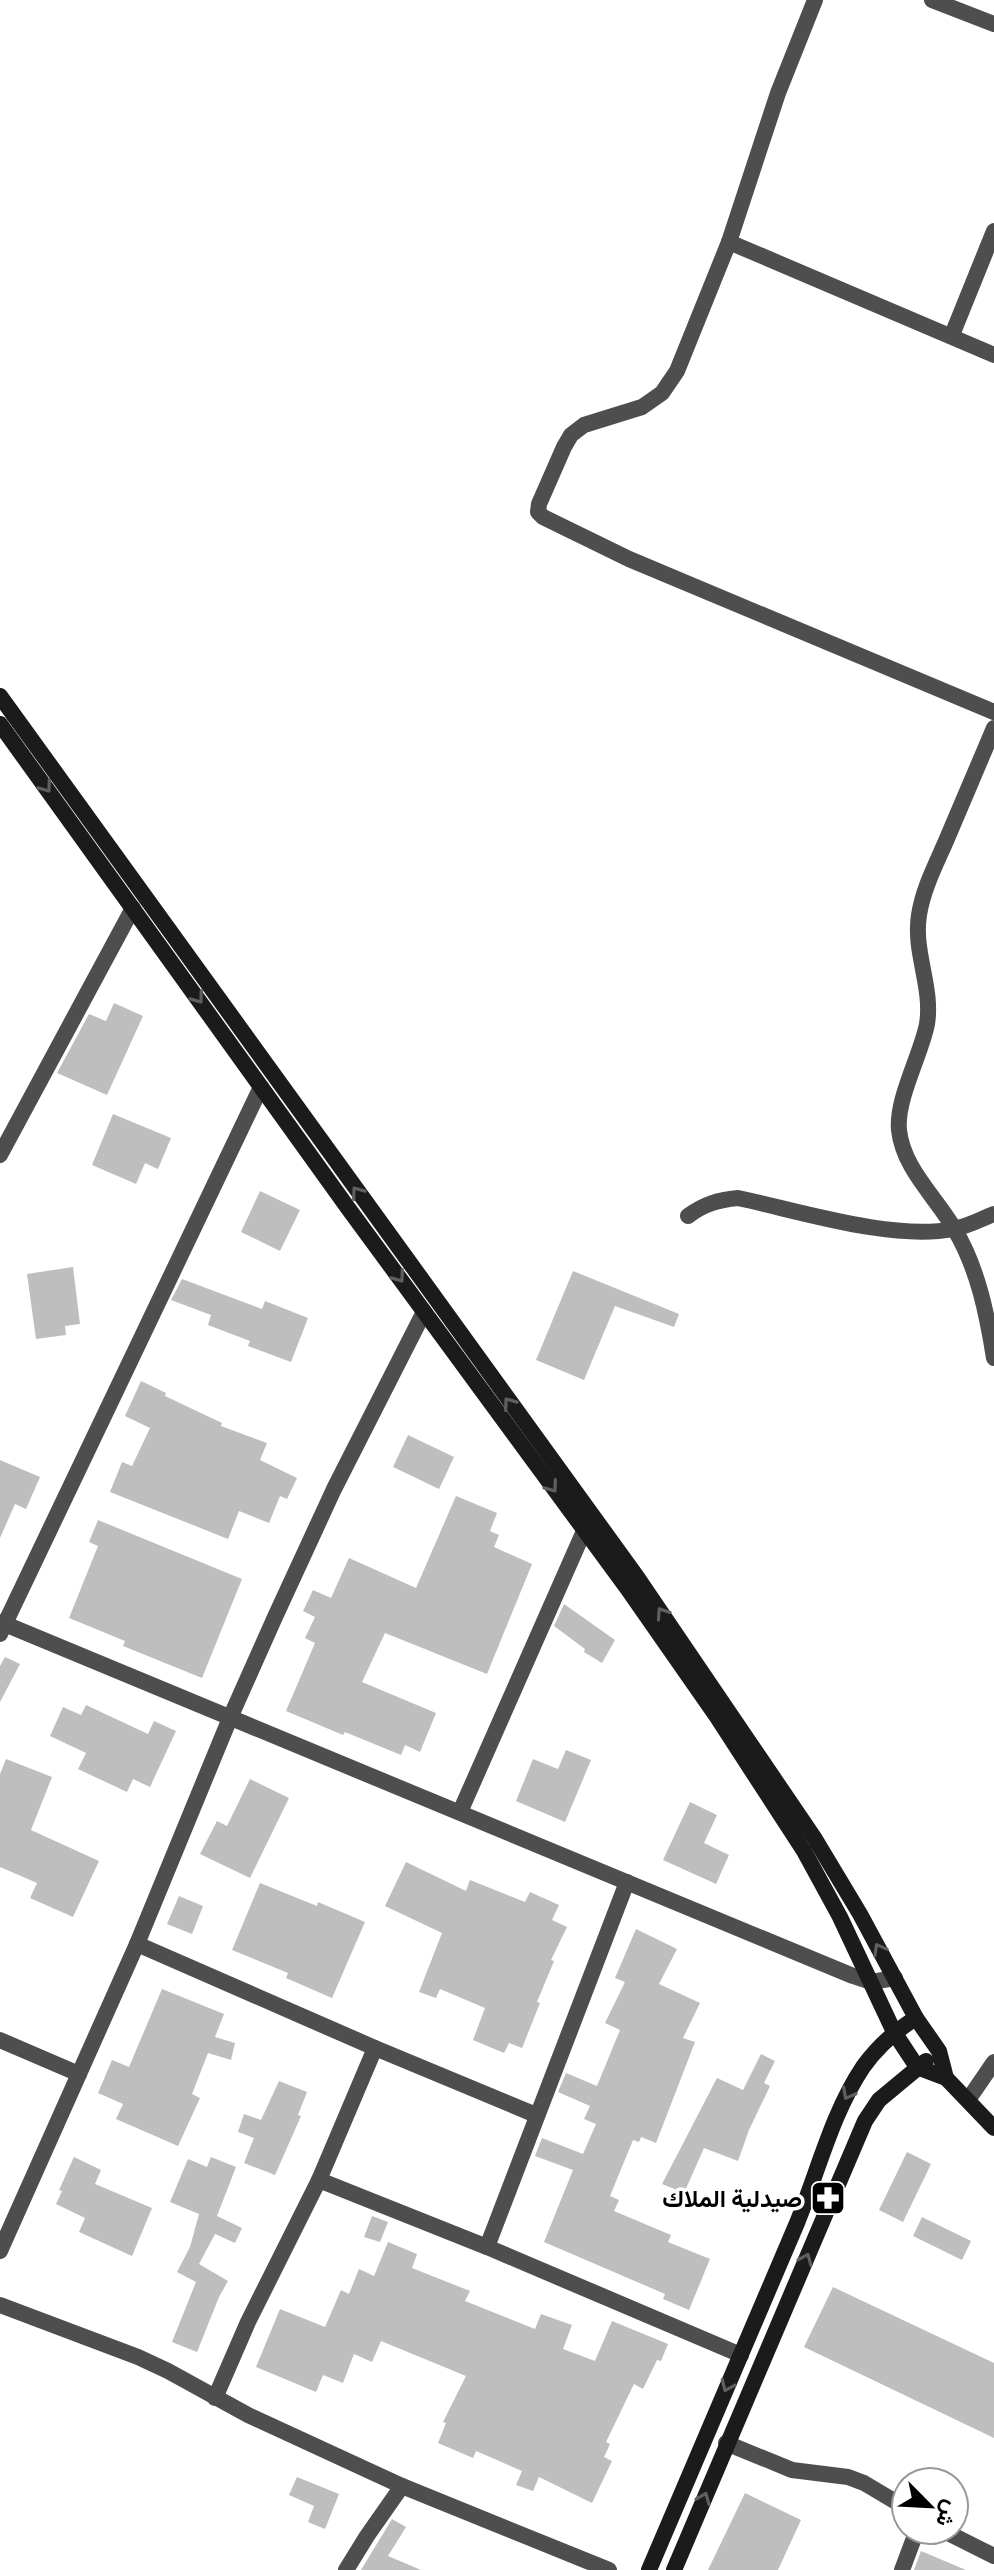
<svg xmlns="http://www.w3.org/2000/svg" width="994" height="2570" viewBox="0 0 994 2570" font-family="'Public Sans',Vazirmatn,sans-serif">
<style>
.building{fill:#bebebe}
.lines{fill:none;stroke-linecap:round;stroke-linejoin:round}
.street{stroke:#4e4e4e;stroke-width:16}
.secondary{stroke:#1b1b1b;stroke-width:16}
.oneway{stroke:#5f5f5f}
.labels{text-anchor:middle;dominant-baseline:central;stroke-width:7;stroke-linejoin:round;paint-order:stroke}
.poi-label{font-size:24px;font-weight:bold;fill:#000;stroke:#fff;text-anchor:end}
</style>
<rect width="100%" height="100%" fill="#fff"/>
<g class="building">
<polygon points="114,1003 143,1016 107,1095 57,1073 89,1014 106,1021"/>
<polygon points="113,1114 171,1138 158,1169 145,1163 136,1184 92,1165"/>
<polygon points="260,1191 300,1210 280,1251 241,1232"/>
<polygon points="73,1267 80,1324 65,1326 66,1335 36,1339 27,1274"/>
<polygon points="573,1271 679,1314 674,1327 615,1306 584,1380 536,1360"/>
<polygon points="182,1279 262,1309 265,1301 308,1318 291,1362 248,1346 250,1341 208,1325 211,1315 171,1300"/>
<polygon points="141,1381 166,1393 165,1396 222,1423 221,1426 267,1443 260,1460 297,1478 287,1499 280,1496 269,1523 239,1511 228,1539 110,1492 122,1462 132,1466 150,1428 125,1416"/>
<polygon points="408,1435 454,1457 439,1489 393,1467"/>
<polygon points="0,1460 40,1477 26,1509 15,1504 0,1538"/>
<polygon points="456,1496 497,1513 490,1531 499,1535 494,1547 532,1564 487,1674 385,1633 362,1682 436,1713 420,1752 405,1745 401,1755 345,1732 343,1735 286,1711 315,1643 305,1638 315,1617 303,1611 313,1590 331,1598 349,1558 416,1588"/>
<polygon points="98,1520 242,1579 202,1678 123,1646 125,1641 69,1618 98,1546 89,1542"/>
<polygon points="564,1604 615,1640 602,1663 584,1652 585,1649 554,1626"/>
<polygon points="5,1657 20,1664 0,1702 0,1666"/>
<polygon points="86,1705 148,1734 154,1721 176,1731 150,1787 133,1779 127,1792 78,1769 86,1753 50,1736 63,1707 81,1715"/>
<polygon points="566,1750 591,1760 565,1822 516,1801 533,1759 558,1769"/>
<polygon points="6,1759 52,1777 31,1830 99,1861 73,1917 30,1898 37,1883 0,1867 0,1774"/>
<polygon points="250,1779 289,1798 250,1878 200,1854 217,1821 227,1826"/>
<polygon points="690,1802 717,1815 704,1843 729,1855 716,1884 663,1860"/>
<polygon points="406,1862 466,1891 470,1880 525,1902 530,1892 559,1905 552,1920 567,1927 551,1960 554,1961 537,2002 540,2003 522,2048 509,2043 504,2053 473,2040 485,2008 440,1989 436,1998 419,1992 442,1933 385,1906"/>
<polygon points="260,1883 317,1906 318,1902 365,1922 332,1998 286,1978 288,1973 232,1950"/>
<polygon points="179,1896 203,1906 192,1934 167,1924"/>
<polygon points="636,1929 677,1949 659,1984 700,2003 683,2038 695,2042 656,2143 641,2137 639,2142 633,2140 610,2196 619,2200 614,2211 671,2235 668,2242 710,2259 689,2310 663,2299 665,2294 544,2242 573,2170 535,2156 542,2138 583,2154 596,2124 584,2119 590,2106 558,2092 566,2073 597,2086 620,2030 605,2023 625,1982 615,1978"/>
<polygon points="162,1989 224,2014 215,2037 235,2043 231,2060 208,2053 192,2094 200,2098 178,2146 116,2119 123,2104 98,2093 112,2060 129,2067"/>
<polygon points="761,2054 775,2061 764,2083 770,2086 749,2130 738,2161 704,2148 684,2193 662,2184 717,2078 743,2090"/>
<polygon points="279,2081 307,2092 298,2115 301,2116 275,2175 244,2163 254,2138 238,2132 244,2114 261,2120"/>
<polygon points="907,2152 931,2164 903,2222 879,2210"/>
<polygon points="74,2157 101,2170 95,2184 152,2208 132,2256 79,2232 85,2218 56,2204 62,2191 59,2190"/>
<polygon points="211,2157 236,2167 217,2216 242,2228 235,2243 215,2234 199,2264 228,2281 219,2297 197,2352 172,2342 196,2282 177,2272 190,2247 199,2214 170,2202 188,2159 207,2167"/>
<polygon points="372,2216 388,2222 380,2242 364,2237"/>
<polygon points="922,2217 971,2241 962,2260 913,2236"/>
<polygon points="388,2242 417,2254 412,2268 470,2291 465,2301 535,2329 541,2314 572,2325 563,2349 595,2361 612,2321 668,2344 661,2361 657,2360 643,2389 634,2384 606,2442 610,2444 604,2457 612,2461 592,2503 539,2477 533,2491 516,2485 522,2471 476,2451 473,2458 438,2443 446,2423 443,2422 466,2376 381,2341 372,2362 354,2354 343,2383 323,2375 316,2392 256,2367 280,2309 325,2327 341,2290 349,2294 359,2269 374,2276"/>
<polygon points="833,2287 994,2363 994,2438 804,2347"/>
<polygon points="297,2477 339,2494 325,2529 308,2522 314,2506 289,2495"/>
<polygon points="745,2493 801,2520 778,2570 708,2570"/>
<polygon points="392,2519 406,2527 388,2556 421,2570 361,2570"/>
<polygon points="921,2551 966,2570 914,2570"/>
</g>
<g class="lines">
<g class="street">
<polyline points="815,0 778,93 729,242 677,371 662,393 642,407 584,425 571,435 564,447 539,504 538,512 543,517 629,559 994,712"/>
<polyline points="932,0 994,24"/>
<polyline points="729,242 994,355"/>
<polyline points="952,335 994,231"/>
<path d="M994,728C978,766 962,803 946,841C936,864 923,889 919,915C913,952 933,987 927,1024C921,1055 896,1099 899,1130C903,1169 937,1198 955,1230C978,1269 987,1314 994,1358"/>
<polyline points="0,1155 133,908"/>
<path d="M688,1216C704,1204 718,1200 738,1198C799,1211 893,1241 953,1229C967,1227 981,1219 994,1214"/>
<polyline points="0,1622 853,1976 871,1982 895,1978"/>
<polyline points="0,1634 261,1087"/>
<polyline points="460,1812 584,1531"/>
<polyline points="137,1944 375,2048 536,2115"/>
<polyline points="0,2040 79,2074"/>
<polyline points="968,2100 994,2062"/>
<polyline points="319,2180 487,2247 741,2355"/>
<polyline points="487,2247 627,1882"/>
<polyline points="0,2251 137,1944 230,1718 275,1617 334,1489 424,1312"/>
<polyline points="0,2305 138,2357 168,2371 248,2415 402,2486 609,2570"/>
<polyline points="215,2398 248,2322 319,2180 375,2048"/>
<polyline points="726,2443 792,2470 848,2477 864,2483 906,2508"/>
<polyline points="942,2530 994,2556"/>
<polyline points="346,2570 367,2536 402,2486"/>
<polyline points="902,2570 917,2530"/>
</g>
<g class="secondary">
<polyline points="0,696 637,1577 815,1839 860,1914 916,2018 939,2051 946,2078"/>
<polyline points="0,724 348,1208 627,1588 717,1717 804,1851 840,1917 894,2032 917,2067 946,2078 994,2128"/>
<path d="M649,2570C699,2455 748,2339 797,2223C818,2172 832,2113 863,2067C878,2046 895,2031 916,2018"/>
<polyline points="674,2570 865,2121 879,2100 926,2061"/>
</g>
</g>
<defs><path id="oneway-chevron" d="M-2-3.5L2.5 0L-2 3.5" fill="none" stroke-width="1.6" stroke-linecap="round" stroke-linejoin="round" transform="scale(2)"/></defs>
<g class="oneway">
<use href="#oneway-chevron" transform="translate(46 787) rotate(54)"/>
<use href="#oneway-chevron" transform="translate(198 998) rotate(54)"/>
<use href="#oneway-chevron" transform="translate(357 1192) rotate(-126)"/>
<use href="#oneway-chevron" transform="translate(399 1277) rotate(54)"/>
<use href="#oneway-chevron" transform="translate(509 1403) rotate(-126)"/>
<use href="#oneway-chevron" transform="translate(552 1487) rotate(54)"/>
<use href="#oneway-chevron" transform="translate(662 1613) rotate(-124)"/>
<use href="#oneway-chevron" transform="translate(879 1949) rotate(-119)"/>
<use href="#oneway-chevron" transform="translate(848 2094) rotate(118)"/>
<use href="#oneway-chevron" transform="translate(806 2259) rotate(-67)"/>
<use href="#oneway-chevron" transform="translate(727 2386) rotate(114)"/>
<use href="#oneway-chevron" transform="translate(704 2498) rotate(-68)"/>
</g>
<defs>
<g id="pharmacy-square" transform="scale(1.8)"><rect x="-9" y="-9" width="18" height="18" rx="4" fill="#000" stroke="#fff"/><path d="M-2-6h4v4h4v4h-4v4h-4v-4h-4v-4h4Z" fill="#fff"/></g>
</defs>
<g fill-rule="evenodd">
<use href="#pharmacy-square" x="828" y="2198"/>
</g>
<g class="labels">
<g class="poi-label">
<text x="802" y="2198">صيدلية الملاك</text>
</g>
</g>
<g transform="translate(930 2506) rotate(114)"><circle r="38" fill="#ffffff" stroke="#999999" stroke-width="2"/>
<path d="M0-6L14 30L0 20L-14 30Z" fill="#000000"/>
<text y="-12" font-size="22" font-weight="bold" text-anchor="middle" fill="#000000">ش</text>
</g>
</svg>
